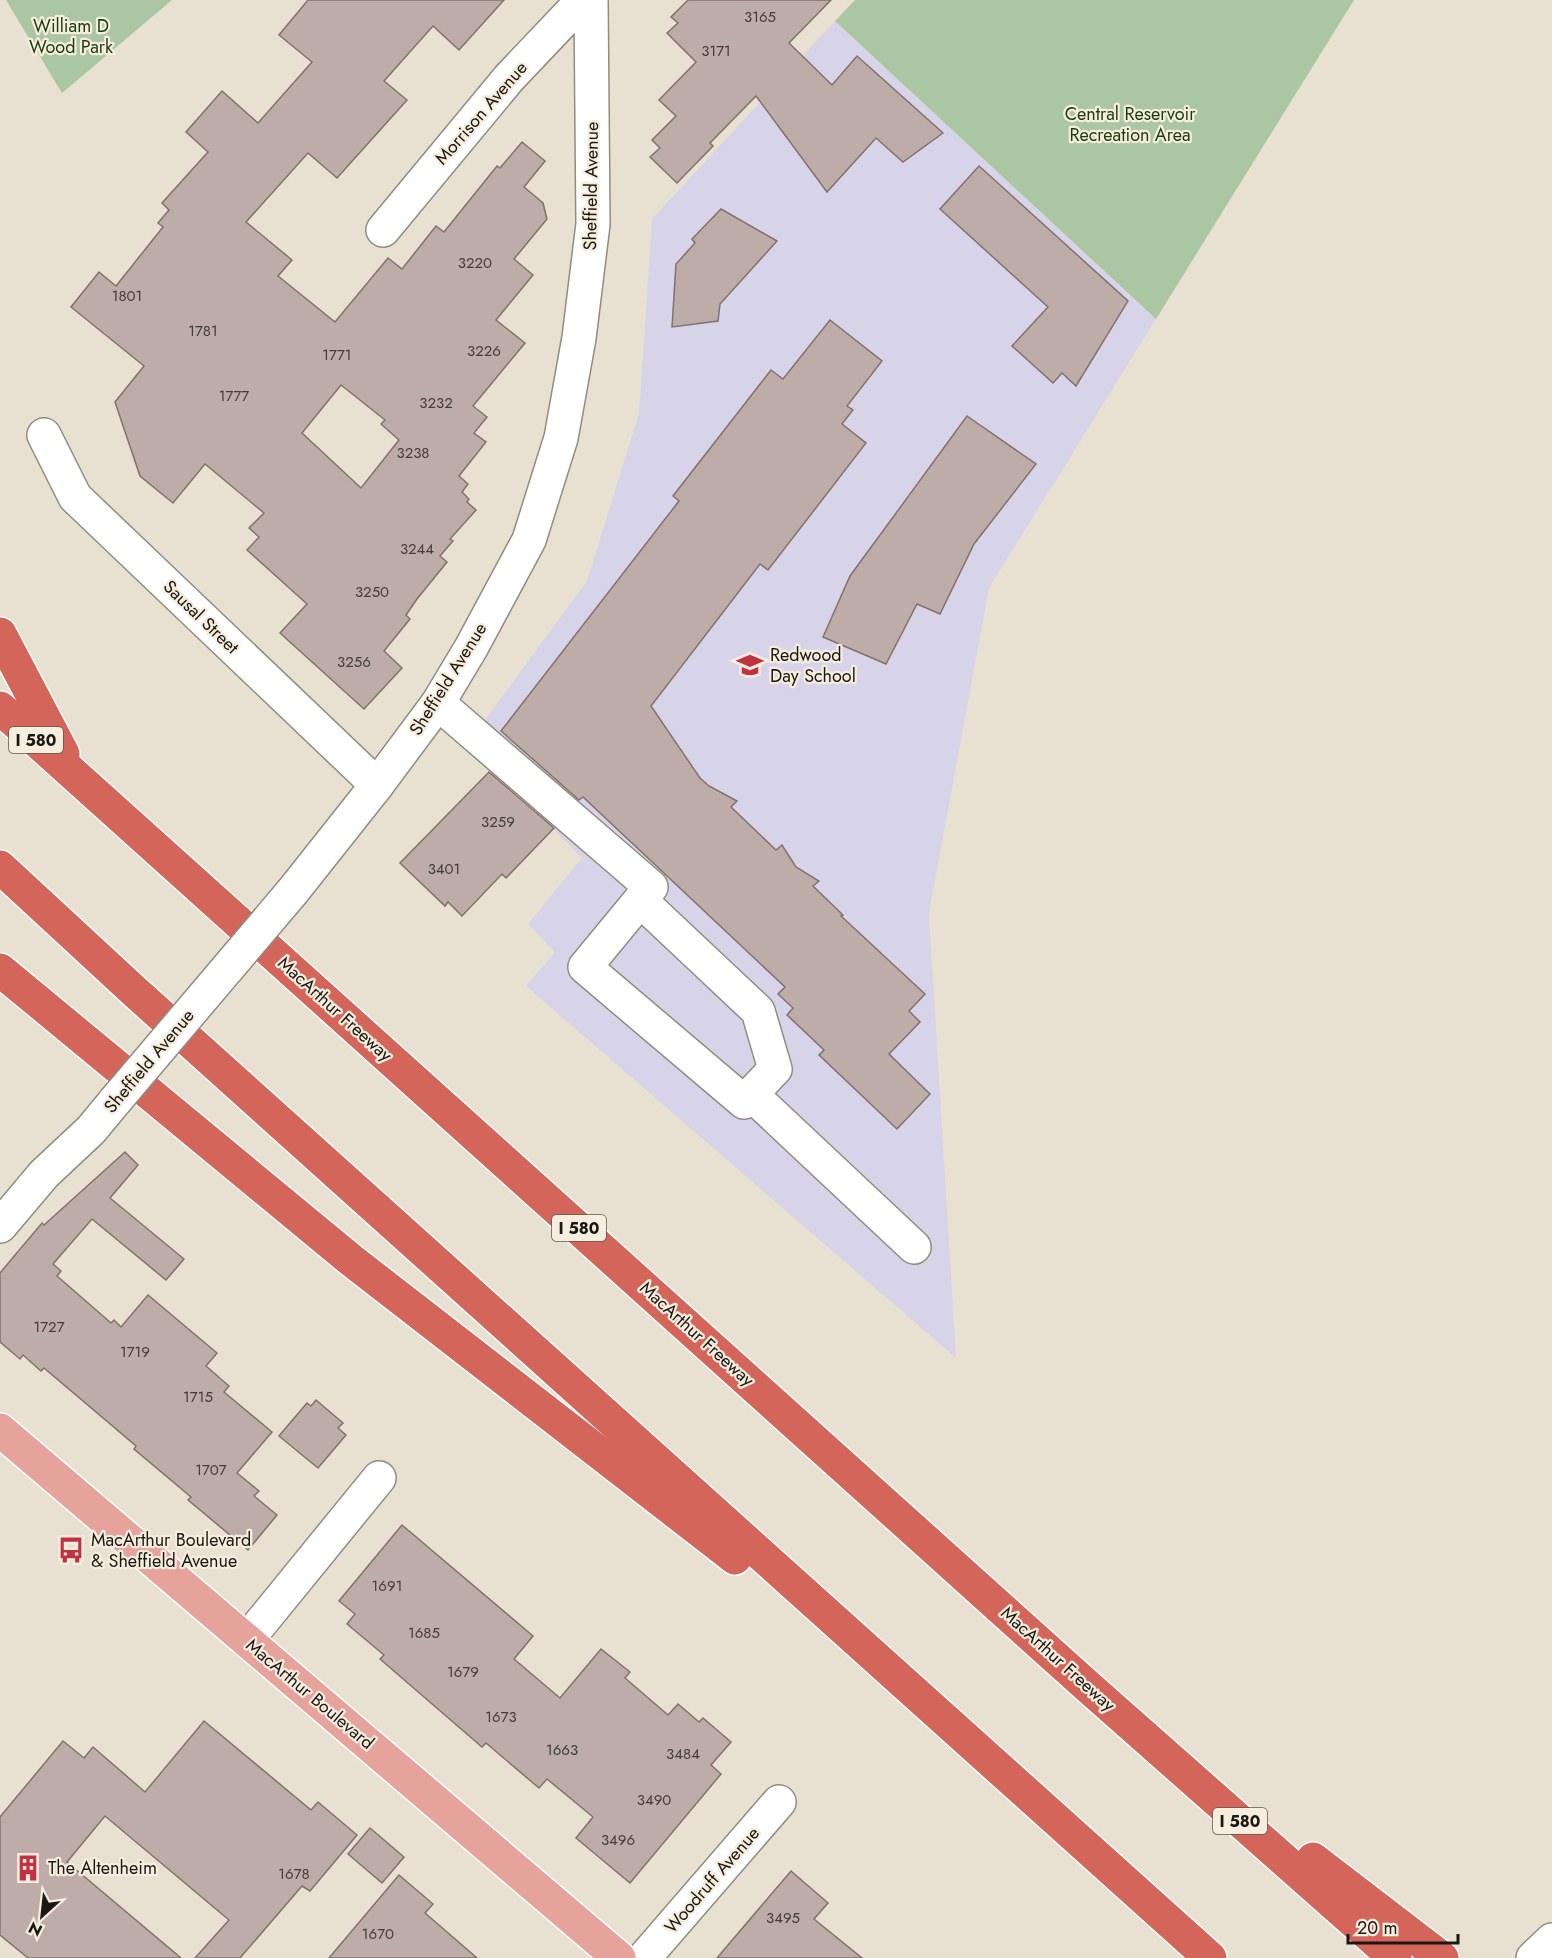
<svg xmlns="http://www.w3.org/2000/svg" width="1552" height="1958" viewBox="0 0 1552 1958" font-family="Jost,sans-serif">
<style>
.education{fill:#d7d4ea}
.green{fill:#abc6a3}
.building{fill:#bdaca7;stroke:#82726e;stroke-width:1.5;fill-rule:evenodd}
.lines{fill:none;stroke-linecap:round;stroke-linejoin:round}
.minor-casing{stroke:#938b7e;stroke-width:36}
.major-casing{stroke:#fff;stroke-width:36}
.highway-casing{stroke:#fff;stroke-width:36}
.minor{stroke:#fff;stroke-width:33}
.major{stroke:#e5a39c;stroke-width:33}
.highway{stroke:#d3655a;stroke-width:33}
.minor-bridge-casing{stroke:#938b7e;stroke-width:36;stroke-linecap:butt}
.minor-bridge{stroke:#fff;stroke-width:33}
.labels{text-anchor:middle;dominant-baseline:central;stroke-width:4.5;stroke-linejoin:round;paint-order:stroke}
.number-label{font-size:15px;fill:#443d38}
.shield{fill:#f6edde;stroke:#5d5850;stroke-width:1.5}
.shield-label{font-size:16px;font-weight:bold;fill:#1b1813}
.park-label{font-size:18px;fill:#183e07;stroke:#f6edde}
.street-label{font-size:18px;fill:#1b1813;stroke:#f6edde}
.poi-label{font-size:18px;fill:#1b1813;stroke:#f6edde;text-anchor:start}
</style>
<rect width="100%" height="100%" fill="#e8e0d1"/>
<polygon class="education" points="835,21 1156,319 989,588 929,913 956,1358 526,986 555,952 528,924 582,858 468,743 587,581 639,413 652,219"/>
<g class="green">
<polygon points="6,0 172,0 62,93"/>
<polygon points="855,0 1354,0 1156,319 835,21"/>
</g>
<g class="building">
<path d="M308,0H504L459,50L433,26L384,81L407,100L337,178L308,153L246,222L292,260L278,276L335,322L388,258L402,269L436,226L444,232L497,166L500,168L522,142L545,161L524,187L543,203L547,219L514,259L533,275L496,320L525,343L473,406L487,417L474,433L486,442L459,476L468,484L462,492L469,499L467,502L476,510L450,539L453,541L440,556L447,562L417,599L406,615L410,619L384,651L402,668L364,709L280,633L307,604L247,550L259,537L249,528L264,513L205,464L173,503L140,476L115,402L144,366L71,307L99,272L116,286L163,227L158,223L169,210L162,203L208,152L186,132L222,91L258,123L312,62L279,35ZM341,385L385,420L381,424L399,440L361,488L302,433Z"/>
<polygon points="688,0 831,0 789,43 832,85 857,56 943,133 903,162 876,138 827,192 756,96 710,143 713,146 677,183 650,157 660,148 652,140 676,116 659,100 696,62 667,33 678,23 671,17"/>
<polygon points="979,166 1128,301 1076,386 1062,373 1053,383 1012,346 1048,307 940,209"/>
<polygon points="721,209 777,241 720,304 718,321 672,327 676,264 695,243 692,239"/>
<polygon points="830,320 882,361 847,406 853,410 842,424 866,443 768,570 760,564 651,706 700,778 709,786 737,801 731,807 776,850 782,845 796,867 819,881 813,886 843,915 841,916 925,994 909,1011 920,1022 889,1054 930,1094 897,1129 819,1055 824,1050 787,1015 793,1008 778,994 785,987 583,797 579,800 501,731 679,501 673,496 771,370 783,379"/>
<polygon points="967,416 1036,464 974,544 940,614 917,604 886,664 823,637 850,576"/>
<polygon points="489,772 554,828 506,878 502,874 462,916 448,902 445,906 400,863"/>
<polygon points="125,1152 138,1165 110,1198 184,1259 166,1280 92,1219 53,1264 61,1271 57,1276 111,1323 114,1320 121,1327 148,1295 217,1353 206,1366 229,1386 224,1392 272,1432 237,1473 259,1491 254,1496 277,1515 248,1550 188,1500 191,1497 134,1449 136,1446 44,1368 41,1371 23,1355 20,1359 0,1342 0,1273 42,1223 44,1225"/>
<polygon points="316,1400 343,1423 338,1428 346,1435 318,1468 279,1436 307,1403 311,1406"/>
<polygon points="402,1525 533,1636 514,1659 560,1698 601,1649 630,1672 625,1678 668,1715 678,1704 699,1722 703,1718 731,1742 711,1765 721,1774 630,1883 576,1838 593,1817 547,1779 539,1788 486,1743 482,1747 380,1659 384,1655 347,1624 355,1614 339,1601"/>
<polygon points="204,1721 311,1810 318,1802 357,1835 310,1891 302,1886 240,1958 195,1958 229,1920 105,1816 67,1862 181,1958 28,1958 0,1935 0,1817 63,1741 84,1758 93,1747 145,1792"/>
<polygon points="370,1828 404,1857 382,1883 348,1854"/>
<polygon points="791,1871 828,1903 814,1919 862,1958 717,1958"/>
<polygon points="399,1875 433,1904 425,1913 477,1958 329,1958"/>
</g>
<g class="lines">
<g class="minor-casing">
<g id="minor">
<polyline points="383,230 509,78 583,0"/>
<polyline points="44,435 75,497 377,785"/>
<polyline points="438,703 651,887 585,967 744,1102 775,1069 758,1011 640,900"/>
<polyline points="293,891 377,785 438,703 471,648 529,540 561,438 579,338 593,224 591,0"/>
<polyline points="751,1094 914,1247"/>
<polyline points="0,1226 44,1174 91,1130 115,1101"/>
<polyline points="247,1640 379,1478"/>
<polyline points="644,1958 779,1802"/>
<polyline points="1533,1958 1552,1940"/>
</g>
</g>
<g class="major-casing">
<polyline id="major" points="0,1430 619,1958"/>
</g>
<g class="highway-casing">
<g id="highway">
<polyline points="0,634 63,754"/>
<polyline points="0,708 1085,1684 1395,1958"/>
<polyline points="0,867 133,990 1210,1958"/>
<polyline points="0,970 351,1260 735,1558"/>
<polyline points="1313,1859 1442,1958"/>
</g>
</g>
<use href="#minor" class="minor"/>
<use href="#major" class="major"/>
<use href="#highway" class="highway"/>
<g class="minor-bridge-casing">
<polyline id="minor-bridge" points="115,1101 293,891"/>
</g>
<use href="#minor-bridge" class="minor-bridge"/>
</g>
<defs>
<g id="school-bare" transform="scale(2.07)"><path d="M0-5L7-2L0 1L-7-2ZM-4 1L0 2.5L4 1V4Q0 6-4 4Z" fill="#c13142" stroke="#f6edde" stroke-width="2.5" paint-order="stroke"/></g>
<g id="bus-bare" transform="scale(2.07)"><path d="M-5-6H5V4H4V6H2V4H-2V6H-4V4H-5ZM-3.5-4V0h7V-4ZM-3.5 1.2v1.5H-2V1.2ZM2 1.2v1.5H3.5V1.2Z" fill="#c13142" stroke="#f6edde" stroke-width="2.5" paint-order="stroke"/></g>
<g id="building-bare" transform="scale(2.07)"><path d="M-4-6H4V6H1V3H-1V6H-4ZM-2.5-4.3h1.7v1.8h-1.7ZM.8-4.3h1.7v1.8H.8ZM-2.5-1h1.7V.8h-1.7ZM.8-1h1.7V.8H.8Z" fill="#c13142" stroke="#f6edde" stroke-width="2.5" paint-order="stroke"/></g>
</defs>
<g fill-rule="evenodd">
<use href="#school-bare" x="750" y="665"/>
<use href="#bus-bare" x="71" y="1550"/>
<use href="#building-bare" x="28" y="1868"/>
</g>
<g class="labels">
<g class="number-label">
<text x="760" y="17">3165</text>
<text x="716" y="51">3171</text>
<text x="475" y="263">3220</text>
<text x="127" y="296">1801</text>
<text x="203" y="331">1781</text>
<text x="484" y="351">3226</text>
<text x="337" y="355">1771</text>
<text x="234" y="396">1777</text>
<text x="436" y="403">3232</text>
<text x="413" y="453">3238</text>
<text x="417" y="549">3244</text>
<text x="372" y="592">3250</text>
<text x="354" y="662">3256</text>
<text x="498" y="822">3259</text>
<text x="444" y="869">3401</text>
<text x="49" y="1327">1727</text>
<text x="135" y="1352">1719</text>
<text x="198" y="1397">1715</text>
<text x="211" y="1470">1707</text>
<text x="387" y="1586">1691</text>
<text x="424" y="1633">1685</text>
<text x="463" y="1672">1679</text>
<text x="501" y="1717">1673</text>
<text x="562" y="1750">1663</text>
<text x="683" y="1754">3484</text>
<text x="654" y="1800">3490</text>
<text x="618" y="1840">3496</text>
<text x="294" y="1874">1678</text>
<text x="783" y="1918">3495</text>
<text x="378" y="1934">1670</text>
</g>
<g class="shield">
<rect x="9" y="727" width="54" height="26" rx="4.5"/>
<rect x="552" y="1215" width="54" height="26" rx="4.5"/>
<rect x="1213" y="1808" width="54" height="26" rx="4.5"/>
</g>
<g class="shield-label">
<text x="36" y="740">I 580</text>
<text x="579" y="1228">I 580</text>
<text x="1240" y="1821">I 580</text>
</g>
<g class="park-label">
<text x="71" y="26">William D<tspan x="71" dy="21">Wood Park</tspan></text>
<text x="1130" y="114">Central Reservoir<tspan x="1130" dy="21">Recreation Area</tspan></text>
</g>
<g class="street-label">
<text transform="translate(481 113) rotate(-49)">Morrison Avenue</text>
<text transform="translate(591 186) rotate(-89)">Sheffield Avenue</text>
<text transform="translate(201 617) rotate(44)">Sausal Street</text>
<text transform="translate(448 679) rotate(-58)">Sheffield Avenue</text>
<text transform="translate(335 1009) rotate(42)">MacArthur Freeway</text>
<text transform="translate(149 1061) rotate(-50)">Sheffield Avenue</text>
<text transform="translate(697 1334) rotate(42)">MacArthur Freeway</text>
<text transform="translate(1058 1659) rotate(42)">MacArthur Freeway</text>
<text transform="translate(310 1694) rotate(40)">MacArthur Boulevard</text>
<text transform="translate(712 1880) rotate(-49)">Woodruff Avenue</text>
</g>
<g class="poi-label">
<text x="770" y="655">Redwood<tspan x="770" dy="21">Day School</tspan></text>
<text x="91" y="1540">MacArthur Boulevard<tspan x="91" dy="21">&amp; Sheffield Avenue</tspan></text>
<text x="48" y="1868">The Altenheim</text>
</g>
</g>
<g transform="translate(42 1916) rotate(207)" stroke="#f6edde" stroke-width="4.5" paint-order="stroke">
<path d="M0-4.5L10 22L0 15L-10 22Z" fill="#1b1813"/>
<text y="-9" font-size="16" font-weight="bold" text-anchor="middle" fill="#1b1813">N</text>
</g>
<path d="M1348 1934v9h110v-9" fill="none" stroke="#1b1813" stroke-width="3"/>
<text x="1357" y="1934" font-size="18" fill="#1b1813" stroke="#f6edde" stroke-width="4.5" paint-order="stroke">20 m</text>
</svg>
